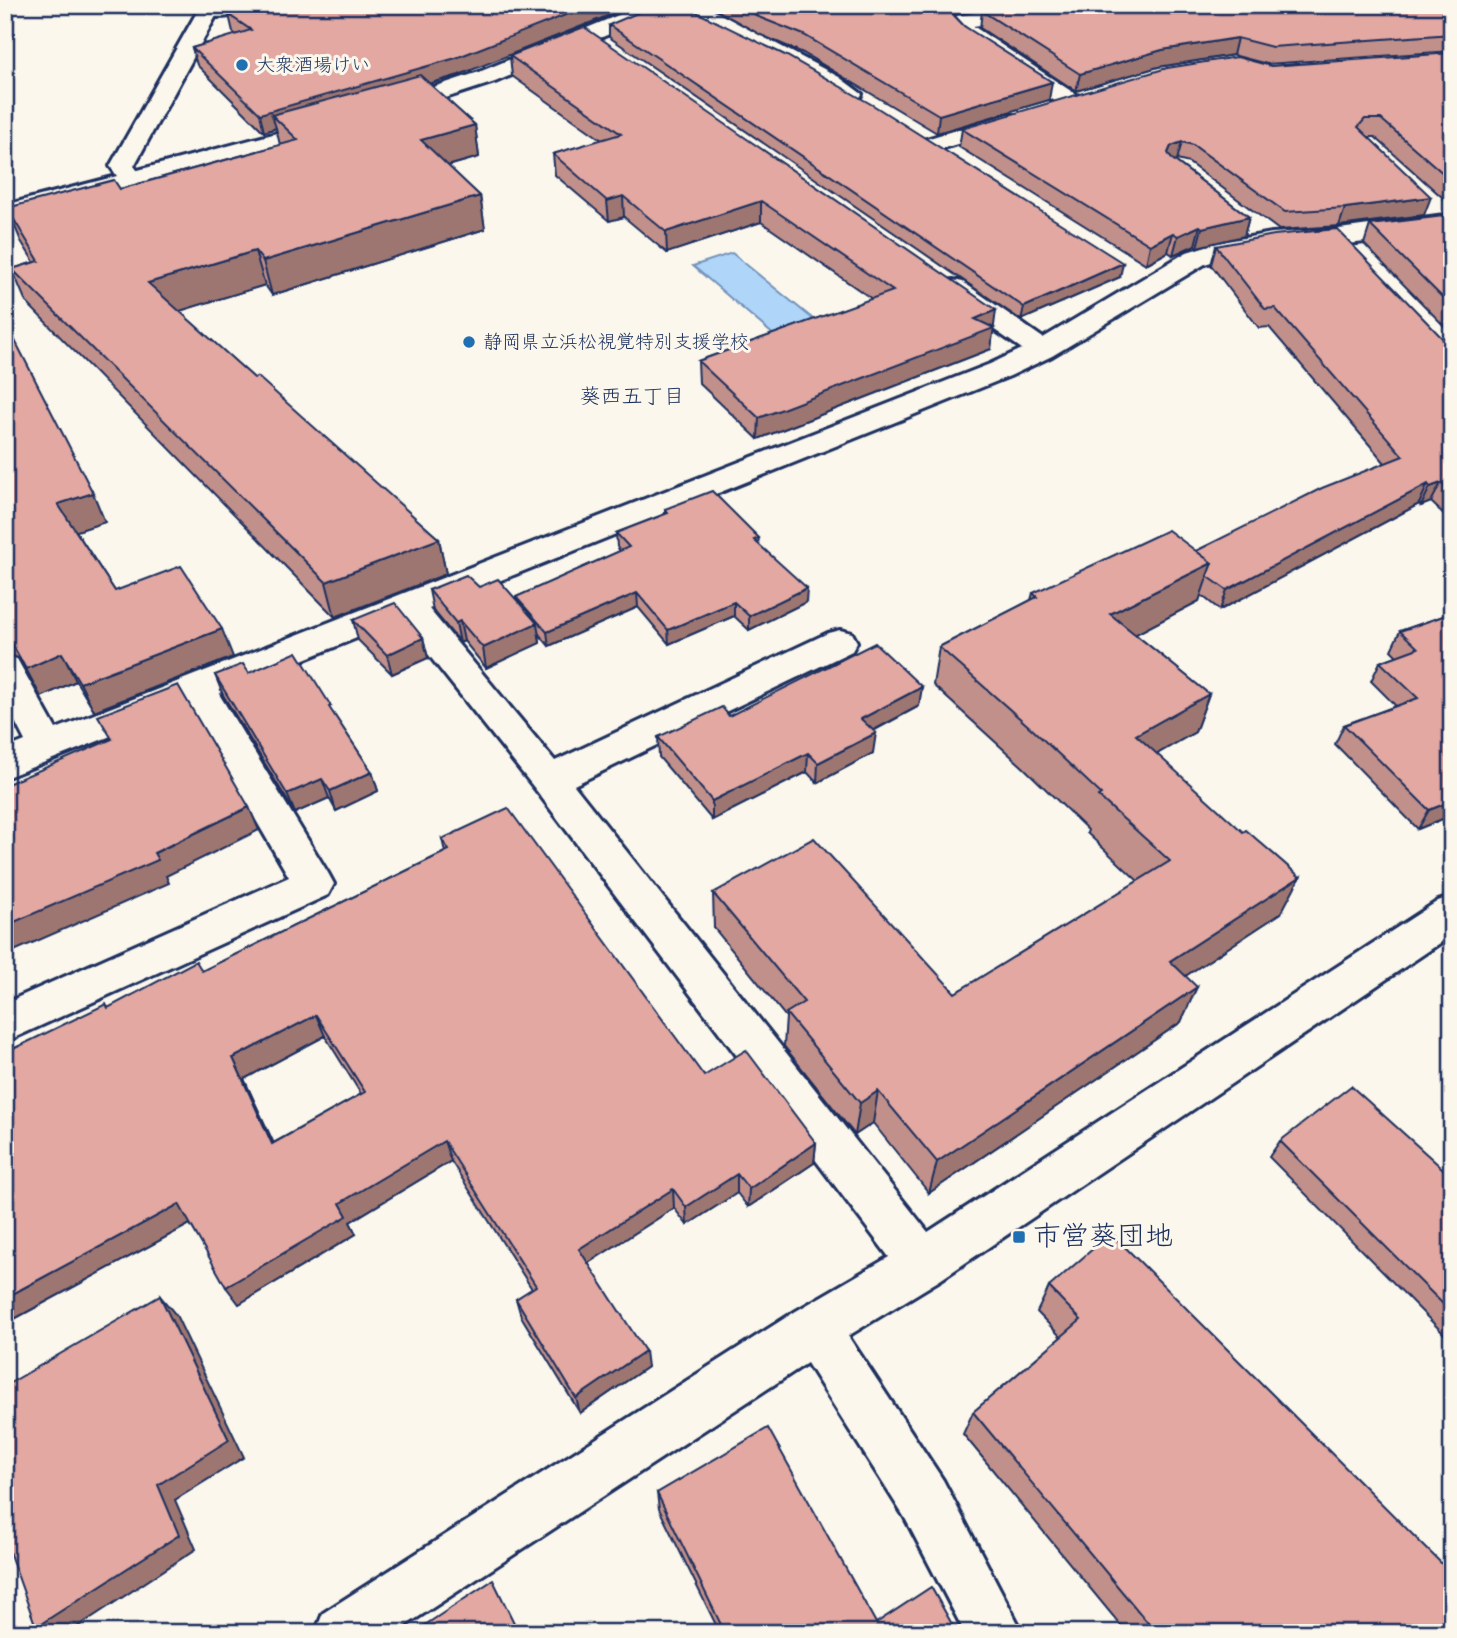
<svg xmlns="http://www.w3.org/2000/svg" width="1457" height="1638" viewBox="0 0 1457 1638" font-family="Mynerve,'Klee One',sans-serif">
<style>
.water{fill:#afd6f9;stroke:#7493bb;stroke-width:2}
.lines{fill:none;stroke-linecap:round;stroke-linejoin:round}
.street-casing{stroke:#1b2f5e;stroke-width:6}
.secondary-casing{stroke:#1b2f5e;stroke-width:6}
.street{fill:#fbf7ec;fill-rule:evenodd}
.secondary{fill:#fbf7ec;fill-rule:evenodd}
.wall{fill:#c2908a;stroke:#1b2f5e;stroke-width:2;fill-rule:evenodd}
.shaded-wall{fill:#9e7671;stroke:#1b2f5e;stroke-width:2}
.building{fill:#e2a8a1;stroke:#1b2f5e;stroke-width:2;fill-rule:evenodd}
.poi-dot{fill:#1f6fb2;stroke:#fbf7ec;stroke-width:2.5}
.labels{text-anchor:middle;dominant-baseline:central;stroke-width:6;stroke-linejoin:round;paint-order:stroke}
.far-poi-label{font-size:19px;fill:#1b2f5e;stroke:#fbf7ec;text-anchor:start}
.far-neighbourhood-label{font-size:21px;fill:#1b2f5e;stroke:#fbf7ec}
.near-poi-label{font-size:28px;fill:#1b2f5e;stroke:#fbf7ec;text-anchor:start}
</style>
<rect width="100%" height="100%" fill="#fbf7ec"/>
<filter id="ink" filterUnits="userSpaceOnUse"><feTurbulence type="fractalNoise" baseFrequency=".0143" numOctaves="2"/><feDisplacementMap in="SourceGraphic" scale="14" xChannelSelector="R" yChannelSelector="G"/><feConvolveMatrix kernelMatrix="1 2 1 2 8 2 1 2 1" color-interpolation-filters="sRGB"/></filter>
<g filter="url(#ink)">
<polygon class="water" points="732,253 824,328 783,343 693,266"/>
<g class="lines">
<g class="street-casing">
<g id="street">
<path d="M207,5H255C244,17 217,19 202,15L199,11Z"/>
<polygon points="643,5 672,5 669,9 495,82 390,116 382,114 378,109 382,104 479,72"/>
<polygon points="677,5 703,5 839,77 862,94 859,99 843,99 700,21"/>
<polygon points="1029,5 1085,5 1082,9 1075,11 973,26 1080,97 1083,102 1080,107 1064,107 964,41 945,22 949,18 956,16"/>
<polygon points="1009,114 1017,116 1021,121 1017,126 934,151 926,149 922,144 926,139"/>
<polygon points="329,119 337,121 341,126 337,131 132,186 123,184 120,179 123,174"/>
<path d="M1452,214V230C1414,235 1377,241 1339,245C1293,249 1250,250 1205,264L1052,356L1010,376L429,609L555,761L828,633L840,630L852,633L857,642L852,651L574,785L928,1232L1438,901L1452,896V935L940,1280L848,1336L943,1480L1023,1633H965L905,1518L807,1363L394,1633H315L323,1613L796,1311L889,1257L536,790L401,620L219,694L328,873L334,884L328,895L5,1042V1003L289,877L189,705L5,778V749L25,741L5,702V656L17,659L56,729L990,364L1022,349L943,294L940,288L943,282L953,280L963,282L1043,338L1187,252L1216,243L1272,233L1339,229Z"/>
</g>
</g>
<g class="secondary-casing">
<polygon id="secondary" points="201,5 222,5 134,166 144,179 141,184 5,221 5,205 117,176 110,166"/>
</g>
<use href="#street" class="street"/>
<use href="#secondary" class="secondary"/>
</g>
<g class="wall">
<polygon points="708,5 1010,5 953,14 964,26 1049,100 937,133 803,53 761,35"/>
<polygon points="1452,5 1452,51 1267,64 1233,55 1158,67 1076,91 980,28 982,11"/>
<polygon points="696,12 1120,277 1021,320 609,37 609,25"/>
<polygon points="229,15 459,75 429,84 475,125 479,157 448,166 480,196 485,229 272,295 265,285 179,311 254,378 439,539 446,574 335,617 26,302 12,269 34,262 21,241 7,208 120,189 280,145 276,128 264,132 197,65 192,48 236,35 233,32"/>
<polygon points="1452,53 1452,206 1375,137 1369,137 1424,215 1339,226 1279,230 1189,163 1177,160 1175,161 1249,217 1244,236 1197,247 1195,245 1173,255 1168,252 1146,264 959,147 962,129 1271,66"/>
<polygon points="510,56 993,327 991,349 758,439 699,383 698,361 872,299 761,222 667,253 624,217 609,221 555,175 553,154 602,140 512,76"/>
<polygon points="1452,215 1452,334 1364,244 1370,225"/>
<polygon points="1216,246 1452,345 1452,522 1431,502 1421,506 1419,504 1220,610 1201,595 1199,601 1135,634 1209,694 1195,732 1157,754 1281,913 1185,976 1181,1022 929,1193 873,1123 855,1135 784,1046 786,1017 714,928 713,893 955,993 1138,881 1087,833 1088,830 1024,768 933,685 939,647 1031,600 1033,593 1196,551 1385,463 1269,327 1259,328 1211,265"/>
<polygon points="665,509 759,538 758,544 806,602 749,630 734,616 669,644 638,607 549,646 539,634 540,643 486,668 464,641 460,643 433,610 429,590 517,600 516,597 620,551 617,547 616,533 665,514"/>
<polygon points="105,522 76,531 115,591 233,657 94,711 76,681 41,697 19,658 5,654 5,555 11,553 5,539"/>
<polygon points="1452,613 1452,815 1418,829 1335,744 1344,725 1396,706 1371,681 1380,662 1397,656 1391,650 1400,631"/>
<polygon points="353,620 423,638 428,658 392,674 358,640"/>
<polygon points="249,673 333,713 372,772 378,791 336,811 329,798 295,813 223,695 215,675"/>
<polygon points="919,706 873,731 873,753 817,783 807,772 712,820 659,757 658,737 729,716"/>
<path d="M442,839L704,1076L816,1143L814,1163L748,1207L737,1193L687,1225L674,1208L588,1263L647,1367L580,1413L521,1316L516,1299L532,1289L451,1161L350,1222L356,1234L239,1304L190,1224L5,1324L10,1050L108,1008L202,971L445,852ZM325,1036L361,1094L273,1143L244,1079Z"/>
<polygon points="1280,1141 1452,1177 1452,1342 1269,1157"/>
<polygon points="1049,1287 1452,1633 1127,1633 963,1434 973,1412 1061,1337 1037,1312"/>
<polygon points="657,1493 876,1623 957,1633 720,1633 659,1509"/>
</g>
<g class="shaded-wall">
<polygon points="591,5 635,5 459,75 284,126 272,115 276,128 264,132 260,114"/>
<polygon points="944,5 1010,5 956,13 947,16"/>
<polygon points="1237,38 1233,55 1158,67 1076,91 1080,74 1162,50"/>
<polygon points="1052,82 1049,100 937,133 939,115"/>
<polygon points="475,125 479,157 426,172 421,140"/>
<polygon points="1182,142 1177,160 1167,164 1168,153 1171,146"/>
<polygon points="480,196 485,229 272,295 263,261"/>
<polygon points="623,196 624,217 609,221 607,201"/>
<polygon points="1431,197 1424,215 1339,226 1345,208"/>
<polygon points="761,201 761,222 667,253 666,232"/>
<polygon points="1249,217 1244,236 1197,247 1202,228"/>
<polygon points="1200,226 1195,245 1173,255 1178,236"/>
<polygon points="1173,233 1168,252 1146,264 1150,245"/>
<polygon points="255,251 265,285 160,317 148,283"/>
<polygon points="1123,263 1120,277 1021,320 1024,307"/>
<polygon points="996,310 991,349 758,439 759,418 975,319"/>
<polygon points="1441,483 1431,502 1421,506 1430,487"/>
<polygon points="1428,484 1419,504 1220,610 1227,590"/>
<polygon points="93,493 105,522 71,533 58,504"/>
<polygon points="439,539 446,574 335,617 326,582"/>
<polygon points="1212,563 1199,601 1100,653 1110,614"/>
<polygon points="807,588 806,602 749,630 749,616"/>
<polygon points="637,593 638,607 549,646 547,632"/>
<polygon points="734,602 734,616 669,644 668,630"/>
<polygon points="460,621 464,641 460,643 456,623"/>
<polygon points="537,623 540,643 486,668 483,648"/>
<polygon points="222,629 233,657 94,711 80,683"/>
<polygon points="423,638 428,658 392,674 387,655"/>
<polygon points="62,653 76,681 41,697 26,669"/>
<polygon points="922,687 919,706 859,738 861,719"/>
<polygon points="1209,694 1195,732 1124,773 1136,735"/>
<polygon points="876,733 873,753 817,783 818,763"/>
<polygon points="808,753 807,772 712,820 712,801"/>
<polygon points="372,772 378,791 336,811 330,791"/>
<polygon points="322,779 329,798 295,813 287,794"/>
<polygon points="1452,801 1452,815 1418,829 1429,810"/>
<polygon points="249,807 259,830 166,876 169,883 5,955 5,926"/>
<polygon points="1300,877 1281,913 1155,996 1170,961"/>
<polygon points="1197,987 1181,1022 929,1193 937,1162"/>
<polygon points="316,1015 325,1036 244,1079 283,1163 272,1144 233,1058"/>
<polygon points="878,1091 873,1123 855,1135 860,1103"/>
<polygon points="444,1141 451,1161 350,1222 356,1234 239,1304 226,1287 340,1203"/>
<polygon points="816,1143 814,1163 748,1207 749,1189"/>
<polygon points="737,1174 737,1193 687,1225 686,1207"/>
<polygon points="673,1189 674,1208 582,1267 579,1249"/>
<polygon points="179,1204 192,1223 5,1324 5,1298"/>
<polygon points="160,1296 176,1315 244,1457 175,1500 196,1549 68,1633 47,1633 36,1627 158,1485"/>
<polygon points="645,1351 647,1367 580,1413 576,1398"/>
</g>
<g class="building">
<polygon points="262,5 591,5 456,58 260,114 192,48 251,30 229,15"/>
<polygon points="656,5 688,5 696,12 787,56 876,107 1123,263 1024,307 609,25"/>
<polygon points="739,5 944,5 964,26 1052,82 939,115 804,35 761,18"/>
<polygon points="1019,5 1452,5 1452,34 1272,47 1237,38 1162,50 1080,74 982,11"/>
<polygon points="584,27 996,310 975,319 994,328 759,418 698,361 893,291 761,201 666,232 623,196 607,201 553,154 621,134 510,56"/>
<polygon points="1452,53 1452,181 1381,119 1365,119 1358,127 1431,197 1345,208 1285,212 1193,145 1182,142 1171,146 1168,153 1171,158 1249,217 1202,228 1200,226 1178,236 1173,233 1150,245 962,129 1167,68 1237,57 1271,66"/>
<polygon points="420,75 475,125 421,140 480,196 263,261 255,251 148,283 254,378 258,377 439,539 326,582 12,269 39,261 7,208 114,180 120,189 298,140 272,115"/>
<polygon points="1452,215 1452,307 1370,225"/>
<polygon points="1337,229 1448,344 1452,345 1452,494 1441,483 1430,487 1428,484 1227,590 1207,576 1212,563 1196,551 1322,488 1403,456 1275,308 1265,309 1216,246 1274,235"/>
<polygon points="5,321 93,493 58,504 115,591 181,566 222,629 80,683 62,653 26,669 5,631 5,555 11,553 5,539"/>
<polygon points="712,491 759,538 754,540 807,588 749,616 734,602 668,630 637,593 547,632 516,597 629,547 616,533 668,513 665,509"/>
<polygon points="1168,530 1212,563 1110,614 1209,694 1136,735 1243,832 1246,830 1300,877 1170,961 1197,987 937,1162 878,1091 860,1103 786,1013 804,1002 713,893 814,838 955,993 1170,861 1098,796 1101,794 1033,730 939,647 1037,597 1033,593"/>
<polygon points="466,575 479,587 498,579 537,623 483,648 460,621 456,623 429,590"/>
<polygon points="395,603 423,638 387,655 353,620"/>
<polygon points="1452,613 1452,801 1429,810 1344,725 1418,698 1380,662 1418,648 1400,631"/>
<polygon points="875,643 922,687 861,719 876,733 818,763 808,753 712,801 658,737 722,707 729,716"/>
<polygon points="297,652 331,706 329,707 372,772 330,791 322,779 287,794 215,675 243,664 249,673"/>
<polygon points="178,685 249,807 154,853 158,860 5,926 5,785 112,739 98,716"/>
<path d="M508,808L704,1076L746,1050L816,1143L749,1189L737,1174L686,1207L673,1189L579,1249L645,1351L576,1398L516,1299L536,1286L444,1141L340,1203L347,1216L226,1287L179,1204L5,1298V1049L8,1047L9,1051L106,1004L108,1008L196,961L202,971L449,850L442,839ZM316,1015L365,1092L272,1144L233,1058Z"/>
<polygon points="1351,1086 1452,1177 1452,1313 1280,1141"/>
<polygon points="1111,1233 1452,1574 1452,1633 1149,1633 1153,1629 973,1412 1081,1320 1049,1287"/>
<polygon points="160,1296 229,1440 158,1485 179,1535 36,1627 5,1540 5,1386"/>
<polygon points="768,1428 876,1623 931,1587 957,1633 725,1633 657,1493"/>
<polygon points="493,1580 519,1633 425,1633 422,1627"/>
</g>
</g>
<g class="poi-dot">
<circle cx="242" cy="65" r="7"/>
<circle cx="469" cy="342" r="7"/>
<rect x="1012" y="1230" width="14" height="14" rx="3.5"/>
</g>
<g class="labels">
<g class="far-poi-label">
<text x="256" y="65">大衆酒場けい</text>
<text x="483" y="342">静岡県立浜松視覚特別支援学校</text>
</g>
<g class="far-neighbourhood-label">
<text x="632" y="397">葵西五丁目</text>
</g>
<g class="near-poi-label">
<text x="1033" y="1237">市営葵団地</text>
</g>
</g>
<rect width="1457" height="1638" fill="none" stroke="#fbf7ec" stroke-width="28"/>
<rect x="14" y="14" width="1429" height="1610" fill="none" stroke="#1b2f5e" stroke-width="2.5" filter="url(#ink)"/>
</svg>
